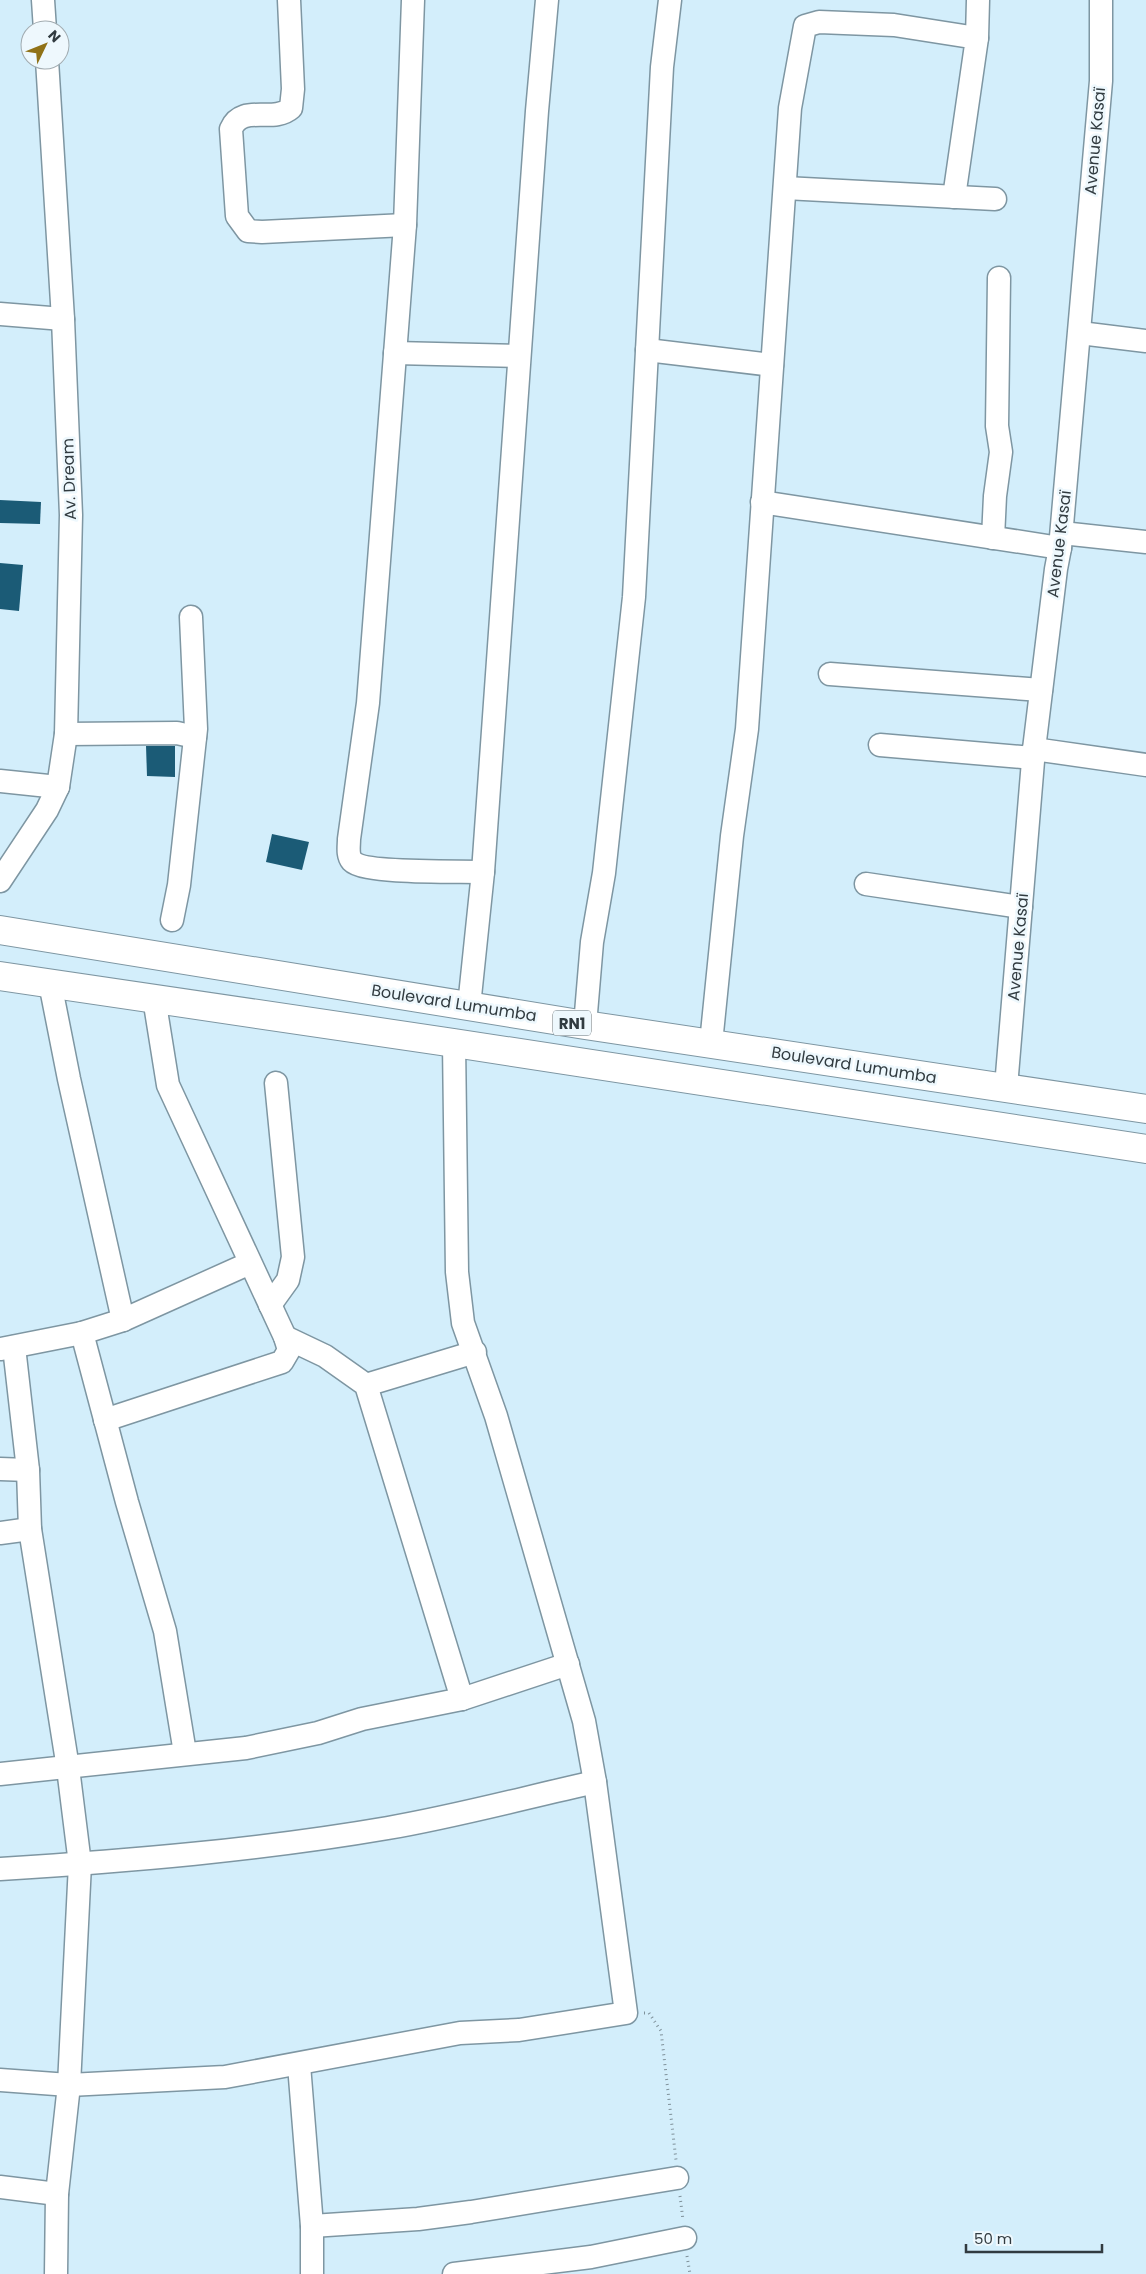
<svg xmlns="http://www.w3.org/2000/svg" width="1146" height="2274" viewBox="0 0 1146 2274" font-family="Poppins,sans-serif">
<style>
.building{fill:#1b5b76}
.lines{fill:none;stroke-linecap:round;stroke-linejoin:round}
.street-casing{stroke:#7e96a2;stroke-width:25}
.highway-casing{stroke:#7e96a2;stroke-width:30}
.path{stroke:#7f919a;stroke-width:3;stroke-dasharray:1 4;stroke-linecap:butt}
.street{stroke:#fff;stroke-width:22}
.highway{stroke:#fff;stroke-width:28}
.labels{text-anchor:middle;dominant-baseline:central;stroke-width:5;stroke-linejoin:round;paint-order:stroke}
.shield{fill:#eef8fd;stroke:#6a7479;stroke-width:1}
.shield-label{font-size:15px;font-weight:bold;fill:#313b40}
.street-label{font-size:16px;fill:#313b40;stroke:#eef8fd}
</style>
<rect width="100%" height="100%" fill="#d3eefb"/>
<g class="building">
<polygon points="0,500 41,502 40,524 0,523"/>
<polygon points="0,563 23,565 19,611 0,609"/>
<polygon points="146,746 175,746 175,777 147,776"/>
<polygon points="272,834 309,842 302,870 266,862"/>
</g>
<g class="lines">
<g class="street-casing">
<g id="street">
<polyline points="43,0 45,30"/>
<path d="M289,0L293,89L291,108C273,124 242,103 231,129L237,216L248,231L262,232L405,225"/>
<path d="M413,0L405,225L368,703L349,839C349,846 347,855 352,861C364,874 461,871 483,872"/>
<polyline points="977,38 978,0"/>
<polyline points="785,188 995,199"/>
<polyline points="0,314 63,319"/>
<polyline points="1080,333 1146,341"/>
<polyline points="647,350 772,365"/>
<polyline points="395,353 519,356"/>
<polyline points="762,502 1060,548"/>
<polyline points="1062,533 1146,542"/>
<polyline points="993,538 995,496 1001,452 997,426 999,278"/>
<polyline points="830,674 1041,690"/>
<polyline points="66,734 177,733 195,737"/>
<polyline points="880,745 1033,758"/>
<polyline points="1034,749 1146,765"/>
<polyline points="0,781 58,787"/>
<polyline points="0,881 47,810 58,787 66,734 71,515 63,319 47,60"/>
<polyline points="866,884 1021,907"/>
<polyline points="172,920 179,885 196,729 191,617"/>
<polyline points="50,983 69,1079 123,1320"/>
<polyline points="469,1006 483,872 537,111 547,0"/>
<polyline points="585,1025 592,942 604,873 634,597 662,67 670,0"/>
<polyline points="711,1043 732,836 747,729 790,108 805,26 819,22 894,25 977,38 954,197"/>
<polyline points="1006,1087 1034,749 1056,569 1060,548 1101,81 1101,0"/>
<polyline points="270,1305 288,1280 293,1257 276,1083"/>
<polyline points="82,1333 127,1502 165,1631 185,1753"/>
<polyline points="285,1337 325,1356 366,1385 462,1699"/>
<polyline points="14,1347 28,1470 30,1529 68,1768 80,1864 69,2085 57,2194 56,2274"/>
<polyline points="1,1349 82,1333 123,1320 250,1263"/>
<polyline points="366,1385 475,1352"/>
<polyline points="105,1420 282,1362 289,1350 285,1337 168,1085 154,998"/>
<polyline points="0,1469 28,1470"/>
<polyline points="0,1533 30,1529"/>
<polyline points="0,1774 246,1748 318,1733 362,1719 462,1699 568,1664"/>
<path d="M0,1869C129,1861 260,1850 388,1828C458,1816 527,1797 595,1782"/>
<polyline points="299,2065 312,2226 312,2274"/>
<polyline points="0,2080 69,2085 225,2077 460,2033 519,2030 626,2013 595,1782 584,1721 496,1416 463,1323 457,1272 454,1043"/>
<polyline points="0,2187 57,2194"/>
<polyline points="312,2226 418,2219 471,2212 677,2178"/>
<polyline points="454,2274 591,2257 685,2238"/>
</g>
</g>
<g class="highway-casing">
<g id="highway">
<polyline points="0,930 585,1025 1146,1109"/>
<polyline points="0,976 454,1043 1146,1149"/>
</g>
</g>
<g class="path">
<polyline points="644,2013 649,2013 661,2031 676,2160"/>
<polyline points="680,2196 683,2220"/>
<polyline points="687,2256 690,2274"/>
</g>
<use href="#street" class="street"/>
<use href="#highway" class="highway"/>
</g>
<g class="labels">
<rect class="shield" x="553" y="1010.5" width="38" height="25" rx="4"/>
<g class="shield-label">
<text x="572" y="1023">RN1</text>
</g>
<g class="street-label">
<text transform="translate(1095 141) rotate(-85)">Avenue Kasaï</text>
<text transform="translate(69 479) rotate(-92)">Av. Dream</text>
<text transform="translate(1059 544) rotate(-83)">Avenue Kasaï</text>
<text transform="translate(1018 947) rotate(-85)">Avenue Kasaï</text>
<text transform="translate(454 1003) rotate(9)">Boulevard Lumumba</text>
<text transform="translate(854 1065) rotate(9)">Boulevard Lumumba</text>
</g>
</g>
<g transform="translate(45 45) rotate(47)"><circle r="24" fill="#eef8fd" stroke="#a2acb1"/>
<path d="M0-4L9 19L0 12L-9 19Z" fill="#907217"/>
<text y="-8" font-size="14" font-weight="bold" text-anchor="middle" fill="#313b40">N</text>
</g>
<path d="M966 2244v8h136v-8" fill="none" stroke="#313b40" stroke-width="2.5"/>
<text x="974" y="2244" font-size="15" fill="#313b40" stroke="#eef8fd" stroke-width="4" paint-order="stroke">50 m</text>
</svg>
